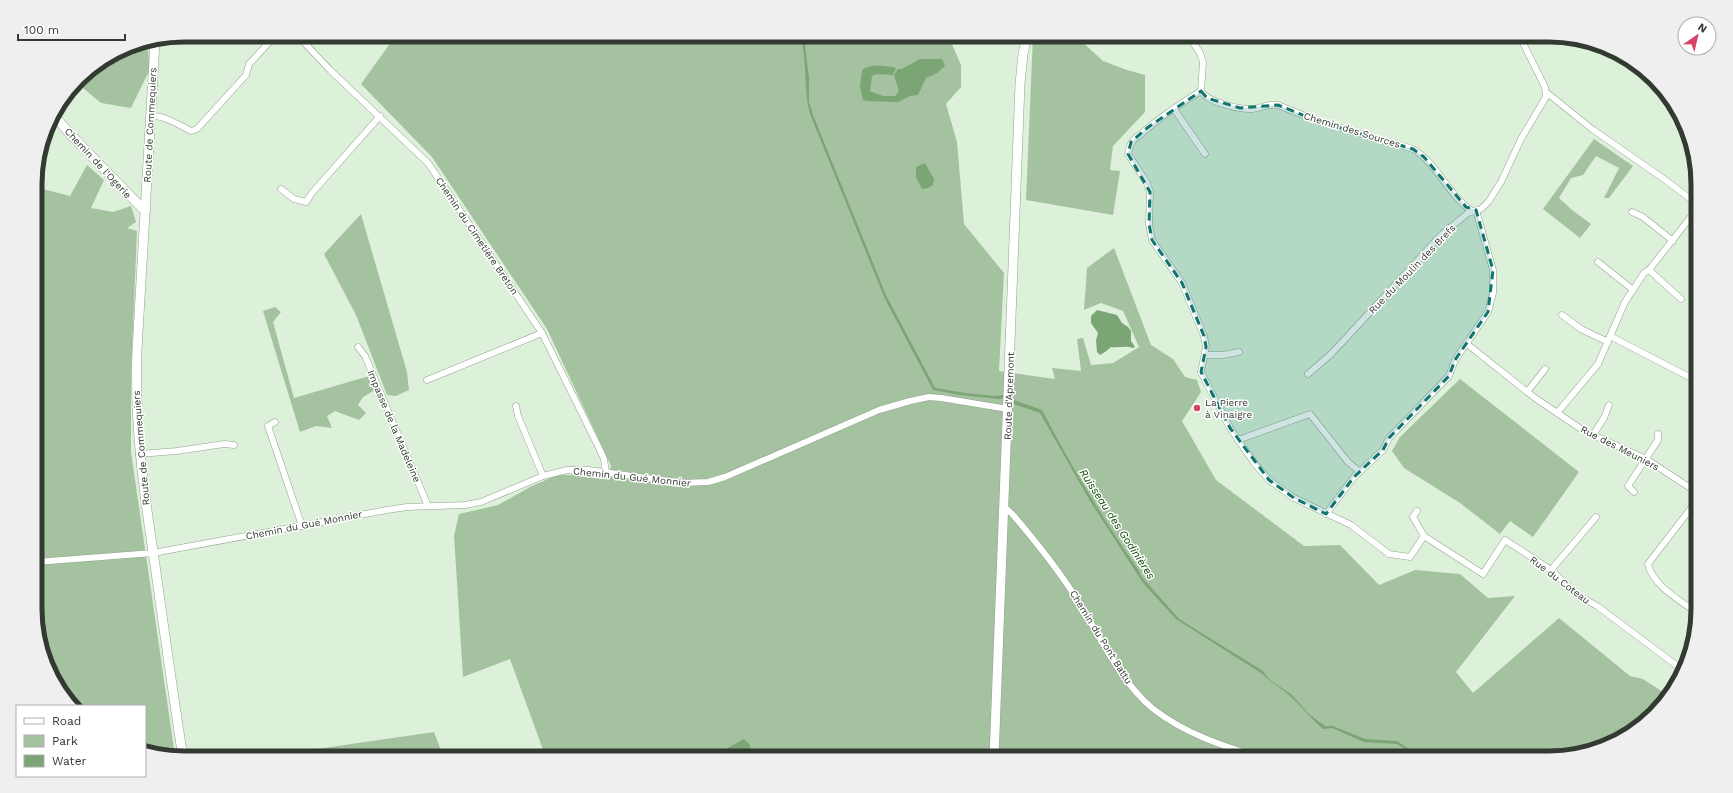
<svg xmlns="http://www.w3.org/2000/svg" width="1733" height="793" viewBox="0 0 1733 793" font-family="'Work Sans',sans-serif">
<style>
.green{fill:#a5c2a0}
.water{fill:#7ba574}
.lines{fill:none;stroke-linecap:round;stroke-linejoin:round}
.street-casing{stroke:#91a38e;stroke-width:7}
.secondary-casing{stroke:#91a38e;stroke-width:10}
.street{stroke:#fff;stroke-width:6}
.secondary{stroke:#fff;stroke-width:9}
.marked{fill:#0f766e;fill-opacity:0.2;stroke:#0f766e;stroke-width:3;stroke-dasharray:8 5;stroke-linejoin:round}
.poi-dot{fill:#d44465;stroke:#fff;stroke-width:1.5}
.labels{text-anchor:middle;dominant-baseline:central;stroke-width:3;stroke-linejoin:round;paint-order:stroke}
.street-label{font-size:10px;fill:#323a31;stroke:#fff}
.poi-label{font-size:10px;fill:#323a31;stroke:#fff;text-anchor:start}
.water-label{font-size:11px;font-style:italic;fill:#0e4a04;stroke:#fff}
.rim{fill:none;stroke:#323a31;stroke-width:5}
</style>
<rect width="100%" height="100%" fill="#ddf0da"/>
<g class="green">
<polygon points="396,35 948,35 961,65 961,87 946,104 957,142 964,224 1004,273 999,371 1055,379 1052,368 1081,371 1077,339 1083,338 1091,365 1113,363 1139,347 1123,311 1101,303 1084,310 1087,268 1114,248 1151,345 1173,359 1185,377 1197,380 1201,392 1182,421 1216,480 1304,546 1340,545 1379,585 1415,570 1460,574 1488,598 1515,596 1456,672 1473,693 1559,618 1630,676 1643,679 1669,696 1632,733 1597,750 1559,758 546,758 510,659 463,677 454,536 459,514 498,505 530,487 557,475 593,475 608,478 611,466 547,329 432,157 361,84"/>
<polygon points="1033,35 1070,35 1079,39 1103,61 1127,70 1145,75 1145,112 1113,146 1110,170 1120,171 1113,215 1026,200"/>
<polygon points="147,42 150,69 131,108 101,103 77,83 86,72 127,46"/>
<polygon points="1594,139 1633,166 1609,198 1604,198 1619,168 1596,156 1583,175 1571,178 1559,198 1572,210 1591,224 1580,238 1543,209"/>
<path d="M87,165L104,180L91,208L113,212L131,206L136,222L127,228L137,231L131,376V452L175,756L145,750V706H72C51,685 44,656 36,629L35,187L70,196Z"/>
<polygon points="361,214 407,372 409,390 396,396 387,395 356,315 324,254"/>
<polygon points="275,307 281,312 273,322 294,398 369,376 375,390 363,397 358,405 366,413 359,420 335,411 327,416 332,428 316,426 300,432 263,311"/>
<polygon points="1460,379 1579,472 1533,537 1510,521 1500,534 1460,503 1404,468 1392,451 1400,437"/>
<polygon points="434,732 444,758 255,758"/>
</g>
<g class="water">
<path d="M800,35H803L804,38L809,78V102L813,115L886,295L934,386L936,388L965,393L995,396L1004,395V398L1000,399L960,395L933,390L932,388L885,299L810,114C803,89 808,61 800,35Z"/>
<path d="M920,59H942L945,66L937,73L926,78L918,95L910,96L898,102L867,101L863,100L860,87L862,70C872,63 884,66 896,68L893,75L876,74L872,76L870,91L883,96H895L899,91L894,75L898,69H902Z"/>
<polygon points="925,163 934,179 933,185 928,188 922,189 916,177 916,167"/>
<path d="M1097,310L1117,315L1122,323L1128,327L1131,331V341L1135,347L1133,348C1126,345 1119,348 1111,347L1105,352L1100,355L1097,352L1096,340L1098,333L1091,323V316Z"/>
<path d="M1014,400L1042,410C1071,466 1103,519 1139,571L1141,576L1179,619L1263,671L1270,680L1291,694L1310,715L1325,726H1333L1365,739L1397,741L1412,751L1423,755L1427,758L1413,754L1397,744L1364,742L1332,728L1323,729C1311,719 1302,706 1290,696C1281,688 1270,682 1261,673L1176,619L1143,583L1090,501L1040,413L1013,404Z"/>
<polygon points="744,739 749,744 754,758 710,758"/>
</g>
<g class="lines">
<g class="street-casing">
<g id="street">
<polyline points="297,35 330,70 428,163 542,333 599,448 604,459 606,473"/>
<path d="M1188,35L1200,53L1203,62L1201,91C1207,102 1238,109 1250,109C1260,109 1267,103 1278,105L1320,122L1413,149C1438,164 1448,195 1472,211"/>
<path d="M1201,91C1180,104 1160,117 1141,134C1138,136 1134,139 1132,142C1130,145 1129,150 1128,154L1147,183L1150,192L1149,224L1152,240L1182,283L1204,336L1206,347L1201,372L1230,428L1255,464L1269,480L1294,498L1351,525L1389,554L1410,557L1424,536L1483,574L1505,540L1551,570L1576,594L1597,606L1684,671"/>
<polyline points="1546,92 1592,129 1664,179 1697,204"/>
<polyline points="1174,109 1205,154"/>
<path d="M151,116C164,115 179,125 191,131L197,129L246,75L249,64L276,35"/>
<polyline points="281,189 294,199 306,202 312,193 380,116"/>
<polyline points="1632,212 1643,217 1673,241"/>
<polyline points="1598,262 1632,289"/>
<polyline points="1649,270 1681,299"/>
<polyline points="1562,315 1581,329 1608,342"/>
<polyline points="1610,336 1697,381"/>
<polyline points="1467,344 1535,398 1584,431 1646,459 1698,493"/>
<polyline points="358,347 365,356 428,506"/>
<polyline points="1205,355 1223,355 1239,352"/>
<polyline points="1308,374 1330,355 1347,337 1441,235 1468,213 1481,209 1489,201 1501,182 1521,139 1546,97 1545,87 1519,35"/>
<polyline points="427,380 542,333"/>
<polyline points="1527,392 1545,369"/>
<polyline points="516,406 518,416 543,476"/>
<polyline points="1557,413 1598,364 1625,302 1644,273 1649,270 1697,209"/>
<polyline points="275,422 268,426 302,526"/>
<polyline points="1593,435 1604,418 1609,405"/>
<polyline points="1238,440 1310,414 1348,462 1359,471"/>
<polyline points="139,454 177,451 224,444 234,445"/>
<polyline points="1634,492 1628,486 1658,440 1658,434"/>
<path d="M1004,509L1008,510L1014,516C1036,542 1058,569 1076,598C1100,635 1118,679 1152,708C1185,734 1223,746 1262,758"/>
<polyline points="1417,511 1413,517 1424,536"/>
<polyline points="1326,514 1354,477 1383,450 1389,438 1449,376 1455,360 1488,312 1493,293 1493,270 1476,210"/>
<polyline points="36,562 153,553 387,510 407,507 465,505 481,502 543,476 567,470 589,470 682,483 708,482 725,477 879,410 910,401 929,397 941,398 1008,409"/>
<polyline points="1551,570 1596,517"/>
<path d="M1697,613C1680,600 1653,586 1648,564L1698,499"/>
</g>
</g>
<g class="secondary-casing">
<g id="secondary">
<path d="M155,41L137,350C134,423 144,493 155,565C164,629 173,694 183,758"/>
<polyline points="53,114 70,134 142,208 146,210"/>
<polyline points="994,758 1020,84 1023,54 1027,35"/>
</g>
</g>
<use href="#street" class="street"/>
<use href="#secondary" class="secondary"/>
</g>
<path class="marked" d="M1201,91L1207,98L1240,108L1278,105L1320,122L1413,149L1424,157L1466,207L1476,210L1493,270L1488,312L1455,360L1449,376L1389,438L1383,450L1354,477L1326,514L1294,498L1269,480L1230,428L1201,372L1206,347L1204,336L1182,283L1152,240L1149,224L1150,192L1128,154L1131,142L1147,128Z"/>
<circle class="poi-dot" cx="1197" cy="408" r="4"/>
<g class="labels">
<g class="street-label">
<text transform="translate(150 125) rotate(-87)">Route de Commequiers</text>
<text transform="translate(1352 130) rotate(17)">Chemin des Sources</text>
<text transform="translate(98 163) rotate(47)">Chemin de l'Ogerie</text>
<text transform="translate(477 236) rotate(56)">Chemin du Cimetière Breton</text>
<text transform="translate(1412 269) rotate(-46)">Rue du Moulin des Brefs</text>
<text transform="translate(1009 396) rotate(-88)">Route d'Apremont</text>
<text transform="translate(394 426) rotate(67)">Impasse de la Madeleine</text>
<text transform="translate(141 448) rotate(-95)">Route de Commequiers</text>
<text transform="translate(1620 448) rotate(27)">Rue des Meuniers</text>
<text transform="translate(632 477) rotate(6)">Chemin du Gué Monnier</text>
<text transform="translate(304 525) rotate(-11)">Chemin du Gué Monnier</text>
<text transform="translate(1560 580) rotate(37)">Rue du Coteau</text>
<text transform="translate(1101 637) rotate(58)">Chemin du Pont Battu</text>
</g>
<g class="poi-label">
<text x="1205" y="402">La Pierre<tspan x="1205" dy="12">à Vinaigre</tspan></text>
</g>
<g class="water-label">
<text transform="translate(1117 524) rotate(57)">Ruisseau des Godinières</text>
</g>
</g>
<path d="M0 0H1733V793H0ZM184 42H1549A142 142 0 0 1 1691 184V609A142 142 0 0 1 1549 751H184A142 142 0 0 1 42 609V184A142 142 0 0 1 184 42Z" fill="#efefef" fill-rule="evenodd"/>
<path class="rim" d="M184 42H1549A142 142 0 0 1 1691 184V609A142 142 0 0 1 1549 751H184A142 142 0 0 1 42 609V184A142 142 0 0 1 184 42Z"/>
<rect x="16" y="705" width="130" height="72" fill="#ffffff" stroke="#adb0ad"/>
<rect x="24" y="718" width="20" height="6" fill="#ffffff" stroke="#adb0ad"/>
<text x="52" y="725" font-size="12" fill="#323a31">Road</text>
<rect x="24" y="735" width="20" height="12" fill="#a5c2a0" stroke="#adb0ad"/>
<text x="52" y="745" font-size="12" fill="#323a31">Park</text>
<rect x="24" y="755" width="20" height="12" fill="#7ba574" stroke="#adb0ad"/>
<text x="52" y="765" font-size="12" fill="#323a31">Water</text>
<g transform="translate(1697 36) rotate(34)"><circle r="19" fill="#ffffff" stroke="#adb0ad"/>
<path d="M0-3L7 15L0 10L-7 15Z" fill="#d44465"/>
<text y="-6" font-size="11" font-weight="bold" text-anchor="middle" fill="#323a31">N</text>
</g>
<path d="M18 34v6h107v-6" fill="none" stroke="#323a31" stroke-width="2"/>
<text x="24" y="34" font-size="12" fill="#323a31" stroke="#ffffff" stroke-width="3" paint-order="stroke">100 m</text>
</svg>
